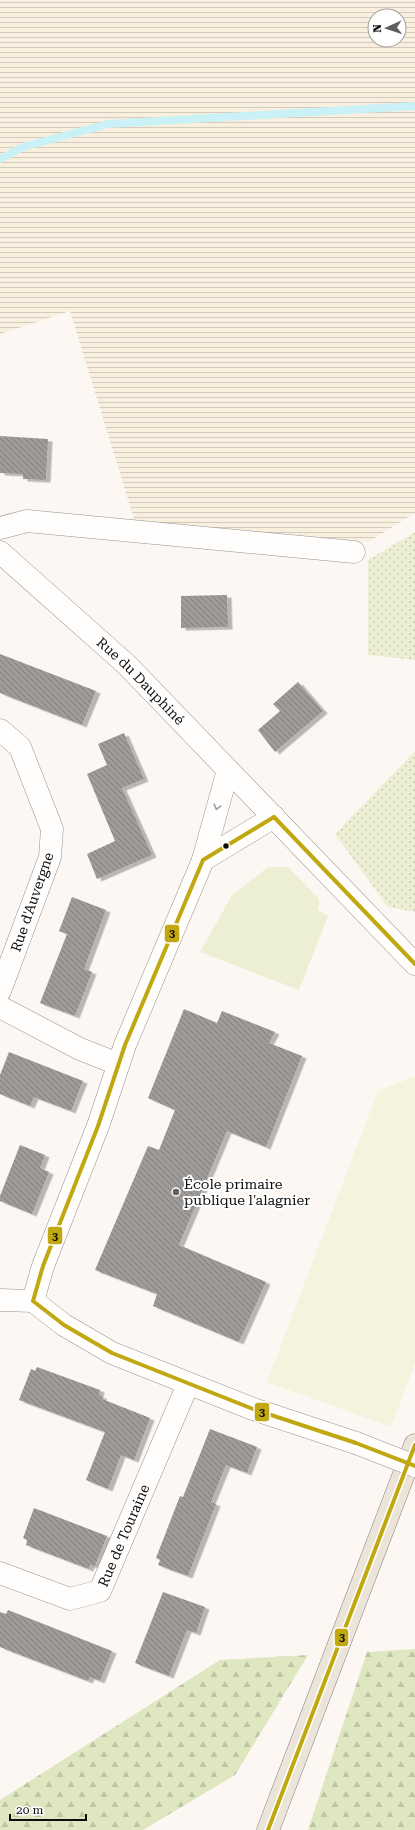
<svg xmlns="http://www.w3.org/2000/svg" width="415" height="1830" viewBox="0 0 415 1830" font-family="'Roboto Serif',serif">
<style>
.farmland{fill:url(#farmland-rules);fill-rule:evenodd}
.grass{fill:url(#grass-dots)}
.forest{fill:url(#forest-firs)}
.park{fill:#ecefd3}
.pitch{fill:#f4f3dd}
.lines{fill:none;stroke-linecap:round;stroke-linejoin:round}
.stream{stroke:#caf1f5;stroke-width:8}
.building{fill:url(#building-back-hatch);filter:url(#shadow)}
.minor-casing{stroke:#959391;stroke-width:23}
.primary-casing{stroke:#82807e;stroke-width:23}
.minor{stroke:#fffefd;stroke-width:22}
.primary{stroke:#ece3d9;stroke-width:22}
.minor-bridge-casing{stroke:#959391;stroke-width:23;stroke-linecap:butt}
.minor-bridge{stroke:#fffefd;stroke-width:22}
.bus-1-casing{stroke:#fff;stroke-width:7}
.bus-1{stroke:#c1a710;stroke-width:4}
.oneway{stroke:#9f9e9d}
.bus-dot{fill:#0e0e0e;stroke:#fff;stroke-width:1.5}
.poi-dot{fill:#61605e;stroke:#fff;stroke-width:1.5}
.labels{text-anchor:middle;dominant-baseline:central;stroke-width:4;stroke-linejoin:round;paint-order:stroke}
.street-label{font-size:14px;fill:#0e0e0e;stroke:#fff}
.poi-label{font-size:14px;fill:#0e0e0e;stroke:#fff;text-anchor:start}
.line-badge{stroke:#fff;stroke-width:1.5}
.pale-badge-label{font-size:11px;text-anchor:middle;font-weight:bold;fill:#111}
</style>
<defs>
<pattern id="farmland-rules" width="6" height="5" patternUnits="userSpaceOnUse"><rect width="6" height="5" fill="#f8efdf"/><path d="M0 2.5h6" fill="none" stroke="#d3ccbe"/></pattern>
<pattern id="grass-dots" width="8" height="8" patternUnits="userSpaceOnUse"><rect width="8" height="8" fill="#ecefd3"/><path d="M2 2h.1M6 6h.1" fill="none" stroke="#c9ccb4" stroke-width="1.8" stroke-linecap="round"/></pattern>
<pattern id="forest-firs" width="22" height="20" patternUnits="userSpaceOnUse"><rect width="22" height="20" fill="#dee7c0"/><path d="M5 1l3.5 6h-7zM16 11l3.5 6h-7z" fill="#bdc5a4"/></pattern>
<pattern id="building-back-hatch" width="6" height="6" patternUnits="userSpaceOnUse"><rect width="6" height="6" fill="#9f9b98"/><path d="M-1 5l2 2M0 0l6 6M5-1l2 2" fill="none" stroke="#807d7a"/></pattern>
<filter id="shadow"><feDropShadow dx="4.5" dy="2.5" stdDeviation="0" flood-color="#0004"/></filter>
</defs>
<rect width="100%" height="100%" fill="#fcf7f2"/>
<path class="farmland" d="M0,0H415V513L368,542L135,522L70,311L0,334ZM375,16H399V40H375Z"/>
<g class="grass">
<polygon points="415,532 415,660 368,655 368,560"/>
<polygon points="415,751 415,912 388,907 335,834"/>
</g>
<g class="forest">
<polygon points="415,1649 415,1830 308,1830 367,1652"/>
<polygon points="308,1655 235,1775 143,1830 0,1830 0,1800 220,1660"/>
</g>
<polygon class="park" points="268,867 288,867 319,899 318,910 328,916 299,990 200,952 232,895"/>
<polygon class="pitch" points="413,1077 415,1077 415,1363 391,1427 267,1382 378,1091"/>
<g class="lines">
<polyline class="stream" points="0,159 23,147 108,124 415,106"/>
</g>
<g class="building">
<polygon points="0,436 48,439 46,480 23,479 23,474 0,473"/>
<polygon points="227,595 228,627 181,628 181,596"/>
<polygon points="0,654 96,691 82,725 0,693"/>
<polygon points="298,682 323,711 275,752 258,730 280,711 273,704"/>
<polygon points="124,733 144,779 122,788 152,855 97,879 87,854 115,841 87,774 107,765 98,744"/>
<polygon points="72,897 106,910 84,969 92,972 75,1016 40,1003 67,934 59,931"/>
<polygon points="184,1009 217,1023 222,1011 275,1032 269,1043 302,1056 266,1147 227,1131 179,1245 266,1282 239,1342 153,1306 157,1294 95,1270 148,1146 159,1150 175,1110 148,1098"/>
<polygon points="9,1052 83,1081 71,1111 34,1097 30,1106 0,1094 0,1075"/>
<polygon points="20,1145 45,1155 40,1168 49,1172 32,1214 0,1201 0,1196"/>
<polygon points="37,1367 100,1390 99,1395 103,1397 102,1399 150,1418 134,1460 121,1455 108,1489 86,1480 105,1432 19,1400 31,1369 35,1371"/>
<polygon points="210,1429 257,1447 247,1473 226,1465 211,1502 216,1504 188,1576 158,1565 160,1560 156,1558 180,1496 183,1497"/>
<polygon points="34,1508 107,1536 95,1566 90,1565 89,1569 26,1545 27,1540 23,1538"/>
<polygon points="163,1592 205,1607 196,1633 187,1630 169,1676 135,1663"/>
<polygon points="8,1610 112,1651 100,1681 90,1677 88,1681 0,1647 0,1612 6,1614"/>
</g>
<g class="lines">
<g class="minor-casing">
<g id="minor">
<polyline points="0,528 27,521 354,552"/>
<path id="s1" d="M0,552L127,665L415,964"/>
<polyline points="0,730 20,747 52,829 50,857 0,991"/>
<polyline points="228,770 203,860 125,1045 98,1126 43,1266 33,1301 64,1325 112,1353 253,1409 356,1443"/>
<polyline points="203,860 274,817"/>
<polyline points="0,1007 80,1049 118,1064"/>
<polyline points="0,1300 33,1301"/>
<path id="s2" d="M0,1573L70,1599L100,1591L188,1384"/>
</g>
</g>
<g class="primary-casing">
<polyline id="primary" points="268,1830 415,1445"/>
</g>
<use href="#minor" class="minor"/>
<use href="#primary" class="primary"/>
<g class="minor-bridge-casing">
<polyline id="minor-bridge" points="356,1443 415,1466"/>
</g>
<use href="#minor-bridge" class="minor-bridge"/>
<g class="bus-1-casing">
<g id="bus-1">
<polyline points="274,817 203,860 125,1045 98,1126 43,1266 33,1301 64,1325 112,1353 253,1409 356,1443 415,1466"/>
<polyline points="274,817 415,964"/>
<polyline points="268,1830 415,1445"/>
</g>
</g>
<use href="#bus-1" class="bus-1"/>
</g>
<defs><path id="oneway-chevron" d="M-2-3.5L2.5 0L-2 3.5" fill="none" stroke-width="1.6" stroke-linecap="round" stroke-linejoin="round"/></defs>
<use class="oneway" href="#oneway-chevron" transform="translate(217 807) rotate(105)"/>
<circle class="bus-dot" cx="226" cy="846" r="3.5"/>
<circle class="poi-dot" cx="176" cy="1192" r="4"/>
<g class="labels">
<g class="street-label">
<text stroke="none"><textPath href="#s1" startOffset="191">Rue du Dauphiné</textPath></text>
<text transform="translate(32 902) rotate(-71)">Rue d'Auvergne</text>
<text stroke="none"><textPath href="#s2" startOffset="166">Rue de Touraine</textPath></text>
</g>
<g class="poi-label">
<text x="184" y="1184">École primaire<tspan x="184" dy="16">publique l'alagnier</tspan></text>
</g>
</g>
<g class="line-badge">
<rect x="164" y="924" width="16" height="19" rx="4" fill="#c1a710"/>
<rect x="47" y="1226" width="16" height="19" rx="4" fill="#c1a710"/>
<rect x="254" y="1402" width="16" height="20" rx="4" fill="#c1a710"/>
<rect x="334" y="1628" width="15" height="19" rx="4" fill="#c1a710"/>
</g>
<g class="pale-badge-label">
<text x="172" y="937">3</text>
<text x="55" y="1240">3</text>
<text x="262" y="1416">3</text>
<text x="342" y="1641">3</text>
</g>
<g transform="translate(387 28) rotate(267)"><circle r="19" fill="#ffffff" stroke="#9f9f9f"/>
<path d="M0-3L7 15L0 10L-7 15Z" fill="#61605e"/>
<text y="-6" font-size="11" font-weight="bold" text-anchor="middle" fill="#0e0e0e">N</text>
</g>
<path d="M10 1814v6h76v-6" fill="none" stroke="#0e0e0e" stroke-width="2"/>
<text x="16" y="1814" font-size="12" fill="#0e0e0e" stroke="#ffffff" stroke-width="3" paint-order="stroke">20 m</text>
</svg>
